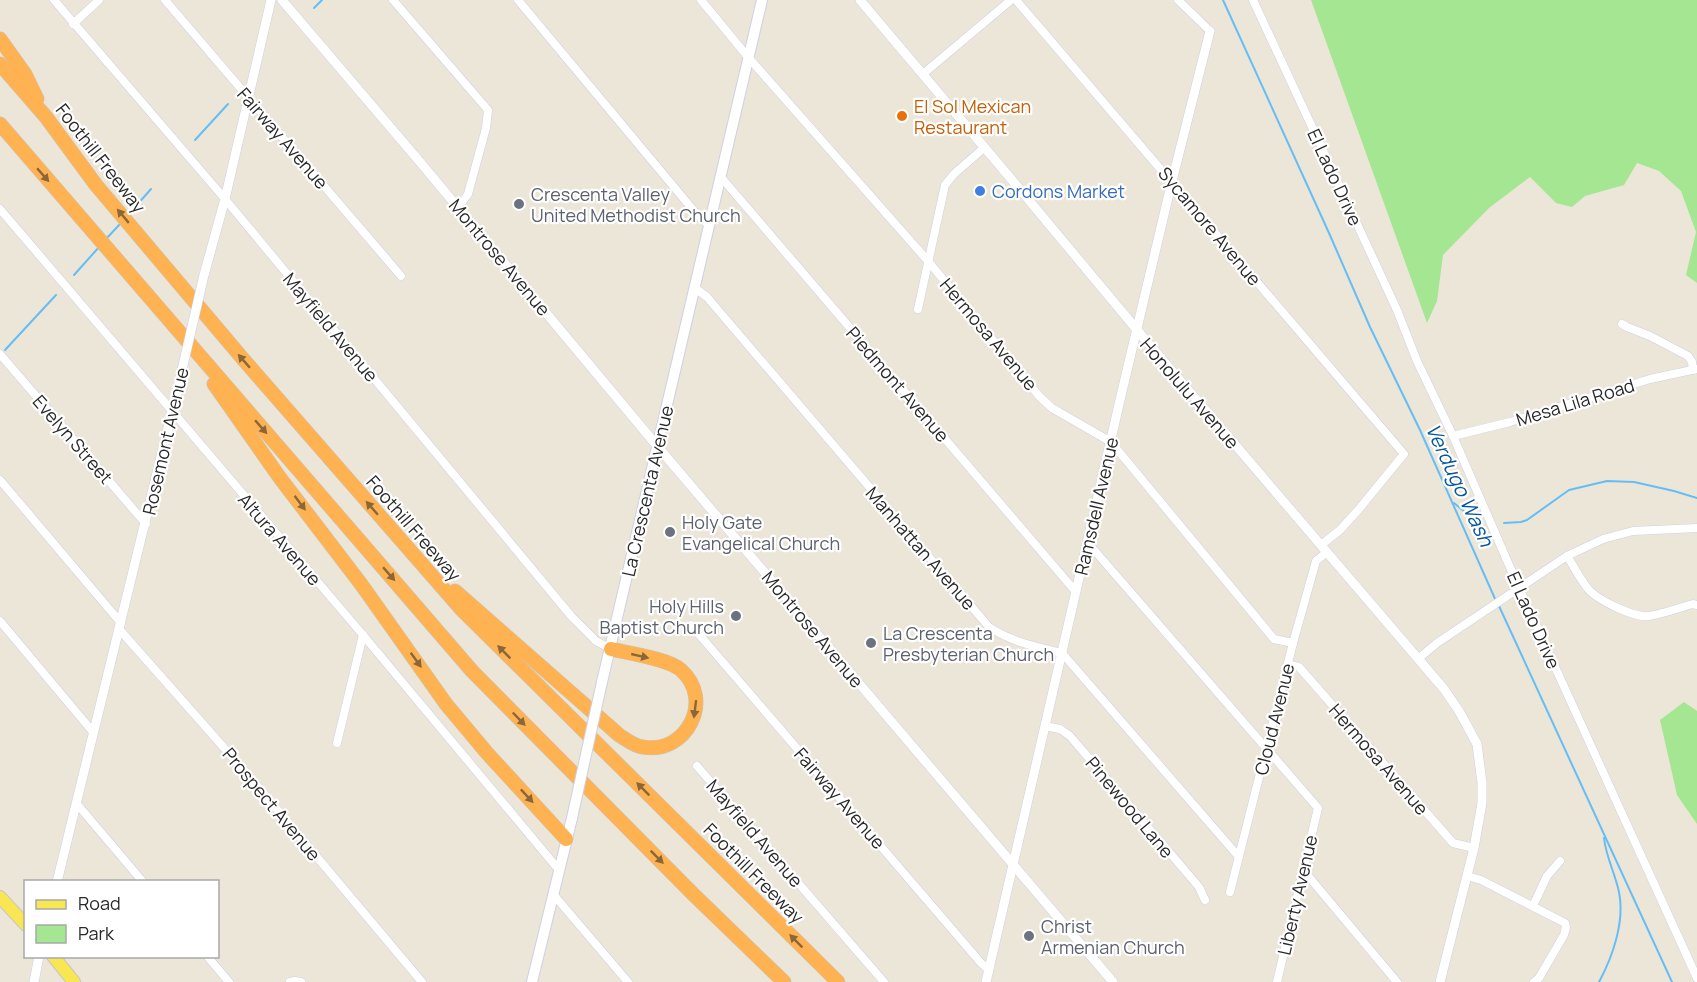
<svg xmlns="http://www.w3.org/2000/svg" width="1697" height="982" viewBox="0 0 1697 982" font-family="Manrope,sans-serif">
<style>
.green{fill:#a4e692}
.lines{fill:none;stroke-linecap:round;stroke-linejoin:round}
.stream{stroke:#65bdf5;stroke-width:2}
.minor-casing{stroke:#ced0e3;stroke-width:9}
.tertiary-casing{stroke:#ced0e3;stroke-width:10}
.secondary-casing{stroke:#ced0e3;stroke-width:12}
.primary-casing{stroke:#c7c7c7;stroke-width:14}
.motorway-casing{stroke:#c7c7c7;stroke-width:15}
.minor{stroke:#fff;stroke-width:8}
.tertiary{stroke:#fff;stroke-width:9}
.secondary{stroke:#fff;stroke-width:10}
.primary{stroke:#f8e652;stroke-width:12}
.motorway{stroke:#ffb251;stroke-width:14}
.tertiary-bridge-casing{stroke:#ced0e3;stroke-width:10;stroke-linecap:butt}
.secondary-bridge-casing{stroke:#ced0e3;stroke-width:12;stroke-linecap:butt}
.tertiary-bridge{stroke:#fff;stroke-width:9}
.secondary-bridge{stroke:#fff;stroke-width:10}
.oneway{fill:#89673b}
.food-dot{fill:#e8710a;stroke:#fff;stroke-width:2}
.shop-dot{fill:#3f7fe0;stroke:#fff;stroke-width:2}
.worship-dot{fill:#6b7280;stroke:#fff;stroke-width:2}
.labels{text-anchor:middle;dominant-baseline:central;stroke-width:4.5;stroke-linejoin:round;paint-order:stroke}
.food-label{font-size:18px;fill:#c56008;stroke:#fff;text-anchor:start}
.street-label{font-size:18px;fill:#292929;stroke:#fff}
.shop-label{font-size:18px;fill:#366cbe;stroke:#fff;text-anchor:start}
.worship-label{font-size:18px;fill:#5b616d;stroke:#fff;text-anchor:start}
.water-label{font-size:20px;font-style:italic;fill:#06579f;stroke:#fff}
</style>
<rect width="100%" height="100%" fill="#ece6d9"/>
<g class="green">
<polygon points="1311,0 1697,0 1697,283 1686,275 1696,232 1681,191 1659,171 1637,163 1624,185 1585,196 1572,207 1556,203 1530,177 1489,208 1443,255 1437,301 1427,323"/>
<polygon points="1684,702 1697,711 1697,824 1677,795 1660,720"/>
</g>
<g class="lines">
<g class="stream">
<polyline points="1223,0 1329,233 1370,327 1420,430 1496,601"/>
<polyline points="314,8 322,0"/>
<polyline points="195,140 228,104"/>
<polyline points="128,215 151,189"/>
<polyline points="106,239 120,224"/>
<polyline points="74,275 100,246"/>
<polyline points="5,350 56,295"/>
<polyline points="1454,503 1465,512 1469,518"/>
<polyline points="1504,523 1521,522 1527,520 1569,490 1607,481 1634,482 1674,491 1697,498"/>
<polyline points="1499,606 1672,982"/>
<path d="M1599,982C1613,956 1625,921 1619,892C1615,873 1606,857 1604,838"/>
</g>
<g class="minor-casing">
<g id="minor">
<polyline points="54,0 225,199 572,617 596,641 611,649"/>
<polyline points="165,0 401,276"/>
<polyline points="393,0 488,110 486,128 468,194 458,208"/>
<polyline points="518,0 699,217 709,225"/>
<polyline points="701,0 748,57 928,261 1039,396 1052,408 1111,442 1274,639 1293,643"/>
<polyline points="1016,0 1404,454 1359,509 1340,530 1321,545"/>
<polyline points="1178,0 1210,31"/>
<polyline points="1253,0 1397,310 1417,361 1453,436 1519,588 1697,978"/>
<polyline points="73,24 99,0"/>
<polyline points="923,74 1011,0"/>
<polyline points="720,176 1076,592"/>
<polyline points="0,209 363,635 559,870"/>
<path d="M695,288L707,297L718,310L989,627C1012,642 1036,647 1062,653L1239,857"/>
<polyline points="918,309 945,185 954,174 985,147"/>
<polyline points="1622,324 1627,327 1650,336 1688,356 1692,362 1693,370"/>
<polyline points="0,354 146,524"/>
<polyline points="1453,436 1510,422 1650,379 1697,369"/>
<polyline points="0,480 121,623"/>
<polyline points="1088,543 1318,808 1277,982"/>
<path d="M1567,556C1574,566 1582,583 1590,591C1600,601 1635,618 1648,616C1663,614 1678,608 1693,604L1697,605"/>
<polyline points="0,621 93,732"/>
<polyline points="691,625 981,963 989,970"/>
<polyline points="119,629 249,776 422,982"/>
<polyline points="1418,659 1437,643 1567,556 1603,539 1633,531 1697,528"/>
<polyline points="1288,664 1299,667 1453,843 1474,848"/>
<polyline points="1045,726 1060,729 1070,736 1199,887 1205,900"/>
<polyline points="337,743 363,635"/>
<polyline points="697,766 884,982"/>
<polyline points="77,804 143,882"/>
<polyline points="1304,871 1397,982"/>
<polyline points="1467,876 1481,880 1565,923 1566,927 1564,935 1539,978 1534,982"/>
<polyline points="1230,892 1293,643 1316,561 1327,552"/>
<polyline points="553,894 628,982"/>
<polyline points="1533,906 1547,876 1560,861"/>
<polyline points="207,956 229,982"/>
<polyline points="290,982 295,981 301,982"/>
</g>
</g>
<g class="tertiary-casing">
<g id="tertiary">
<polyline points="282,0 420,162 658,447 1113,982"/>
<polyline points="860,0 1012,180 1148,343 1444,689 1459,711 1477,744 1482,783 1482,803 1474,848 1440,982"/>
<polyline points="204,275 225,199 271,0"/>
<polyline points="57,882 178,387"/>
<polyline points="34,982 39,956"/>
<polyline points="986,982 1120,400 1172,181 1210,31"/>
</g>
</g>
<g class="secondary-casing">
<g id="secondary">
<polyline points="602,682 762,0"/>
<polyline points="532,982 572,818"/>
</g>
</g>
<g class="primary-casing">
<g id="primary">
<polyline points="0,897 26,925"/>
<polyline points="53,956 74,982"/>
</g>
</g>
<g class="motorway-casing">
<g id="motorway">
<polyline points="0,39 25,74 37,99"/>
<polyline points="0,64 46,117 96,185 243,359 462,610 838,982"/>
<polyline points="0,124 472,671 694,895 784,982"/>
<polyline points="214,384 280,478 361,584 446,704 487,753 566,839"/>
<path d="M455,591L619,735C627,740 634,746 643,747C686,755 715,700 681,670C669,659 628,653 611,649"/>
</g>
</g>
<use href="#minor" class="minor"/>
<use href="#tertiary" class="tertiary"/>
<use href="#secondary" class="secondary"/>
<use href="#primary" class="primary"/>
<use href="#motorway" class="motorway"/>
<g class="tertiary-bridge-casing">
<polyline id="tertiary-bridge" points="178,387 204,275"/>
</g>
<g class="secondary-bridge-casing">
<polyline id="secondary-bridge" points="572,818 602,682"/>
</g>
<use href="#tertiary-bridge" class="tertiary-bridge"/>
<use href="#secondary-bridge" class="secondary-bridge"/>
</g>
<defs><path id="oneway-solid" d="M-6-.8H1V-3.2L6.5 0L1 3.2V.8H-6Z" transform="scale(1.5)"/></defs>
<g class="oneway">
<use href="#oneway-solid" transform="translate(43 175) rotate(49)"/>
<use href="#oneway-solid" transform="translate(123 216) rotate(-130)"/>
<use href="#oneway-solid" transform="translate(244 361) rotate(-131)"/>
<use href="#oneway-solid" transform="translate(261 427) rotate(49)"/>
<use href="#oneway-solid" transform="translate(300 503) rotate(53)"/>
<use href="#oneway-solid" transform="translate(372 508) rotate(-131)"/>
<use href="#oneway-solid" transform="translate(389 574) rotate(49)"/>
<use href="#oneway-solid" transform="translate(504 652) rotate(-135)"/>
<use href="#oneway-solid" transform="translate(640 656) rotate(13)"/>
<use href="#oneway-solid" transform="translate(416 660) rotate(54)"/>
<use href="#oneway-solid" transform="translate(695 709) rotate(97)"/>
<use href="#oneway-solid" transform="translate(519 719) rotate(46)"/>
<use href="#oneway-solid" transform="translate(643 789) rotate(-135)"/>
<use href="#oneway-solid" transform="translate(527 796) rotate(47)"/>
<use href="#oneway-solid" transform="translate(657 857) rotate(45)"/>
<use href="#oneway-solid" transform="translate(796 941) rotate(-135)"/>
</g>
<circle class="food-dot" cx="902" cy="116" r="6"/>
<circle class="shop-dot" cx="980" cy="191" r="6"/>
<g class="worship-dot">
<circle cx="519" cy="204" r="6"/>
<circle cx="670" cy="532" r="6"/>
<circle cx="736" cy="616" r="6"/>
<circle cx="871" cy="643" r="6"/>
<circle cx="1029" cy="936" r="6"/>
</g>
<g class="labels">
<g class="food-label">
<text x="914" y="106">El Sol Mexican<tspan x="914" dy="21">Restaurant</tspan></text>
</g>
<g class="street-label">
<text transform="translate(283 138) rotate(49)">Fairway Avenue</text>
<text transform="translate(101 158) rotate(52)">Foothill Freeway</text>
<text transform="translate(1335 177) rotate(65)">El Lado Drive</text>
<text transform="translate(1210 226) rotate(50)">Sycamore Avenue</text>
<text transform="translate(500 257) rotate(50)">Montrose Avenue</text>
<text transform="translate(331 327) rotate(50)">Mayfield Avenue</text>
<text transform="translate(989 334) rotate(50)">Hermosa Avenue</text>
<text transform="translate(898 384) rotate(49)">Piedmont Avenue</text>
<text transform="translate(1190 393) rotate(49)">Honolulu Avenue</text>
<text transform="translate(1575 402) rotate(-17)">Mesa Lila Road</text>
<text transform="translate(73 439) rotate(49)">Evelyn Street</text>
<text transform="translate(165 441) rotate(-77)">Rosemont Avenue</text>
<text transform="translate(647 491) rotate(-77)">La Crescenta Avenue</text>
<text transform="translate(1096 506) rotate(-77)">Ramsdell Avenue</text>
<text transform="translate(414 528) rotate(49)">Foothill Freeway</text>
<text transform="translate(280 539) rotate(49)">Altura Avenue</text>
<text transform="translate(921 548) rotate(49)">Manhattan Avenue</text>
<text transform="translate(1534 620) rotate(66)">El Lado Drive</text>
<text transform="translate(813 629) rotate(50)">Montrose Avenue</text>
<text transform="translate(1274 719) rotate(-76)">Cloud Avenue</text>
<text transform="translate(1379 759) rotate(49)">Hermosa Avenue</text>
<text transform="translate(840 798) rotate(49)">Fairway Avenue</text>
<text transform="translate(272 804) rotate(50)">Prospect Avenue</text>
<text transform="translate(1130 807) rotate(50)">Pinewood Lane</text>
<text transform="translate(755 833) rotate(49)">Mayfield Avenue</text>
<text transform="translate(754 873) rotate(45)">Foothill Freeway</text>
<text transform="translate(1297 895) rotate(-77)">Liberty Avenue</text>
</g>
<g class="shop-label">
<text x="992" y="191">Cordons Market</text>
</g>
<g class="worship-label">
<text x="531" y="194">Crescenta Valley<tspan x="531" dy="21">United Methodist Church</tspan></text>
<text x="682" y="522">Holy Gate<tspan x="682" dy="21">Evangelical Church</tspan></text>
<text x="724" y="606" text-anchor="end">Holy Hills<tspan x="724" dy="21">Baptist Church</tspan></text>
<text x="883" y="633">La Crescenta<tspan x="883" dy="21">Presbyterian Church</tspan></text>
<text x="1041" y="926">Christ<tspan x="1041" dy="21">Armenian Church</tspan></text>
</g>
<g class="water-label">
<text transform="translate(1460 485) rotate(65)">Verdugo Wash</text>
</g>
</g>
<rect x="24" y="880" width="195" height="78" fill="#ffffff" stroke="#a9a9a9" stroke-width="1.5"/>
<rect x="36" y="900" width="30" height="9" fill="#f8e652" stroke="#a9a9a9" stroke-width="1.5"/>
<text x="78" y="910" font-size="18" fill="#292929">Road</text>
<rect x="36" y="925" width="30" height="18" fill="#a4e692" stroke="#a9a9a9" stroke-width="1.5"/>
<text x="78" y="940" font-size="18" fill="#292929">Park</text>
</svg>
